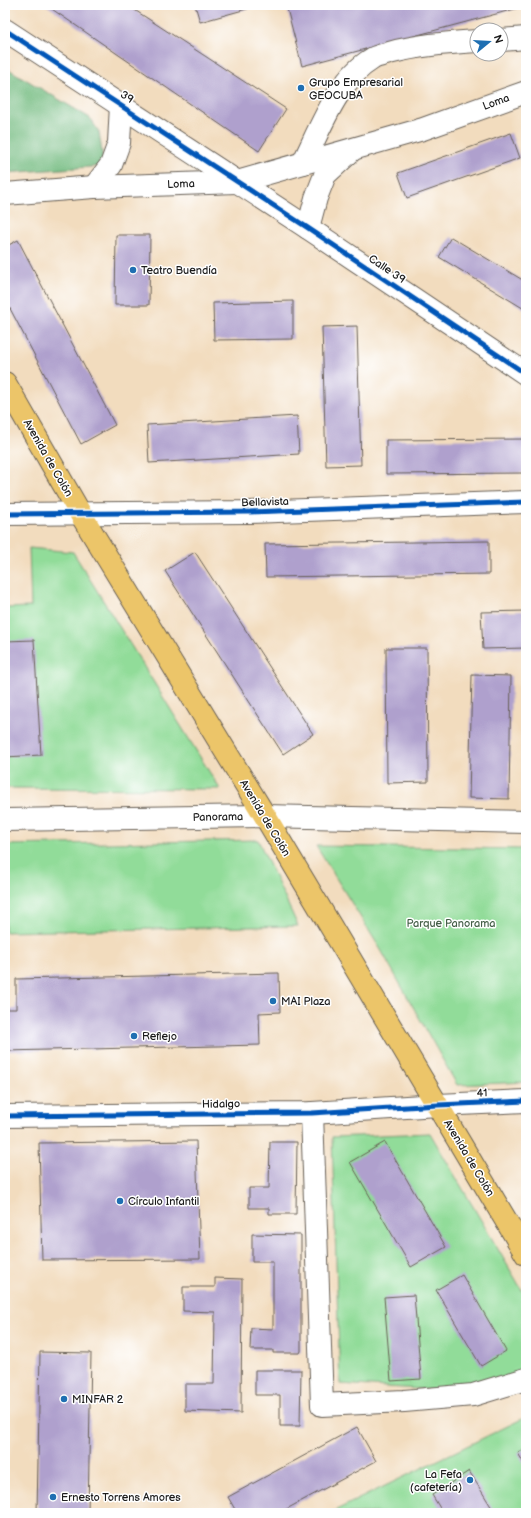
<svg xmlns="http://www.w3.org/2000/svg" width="531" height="1518" viewBox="0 0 531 1518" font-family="'Balsamiq Sans',sans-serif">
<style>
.green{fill:#91dc99;stroke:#567c5a}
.forest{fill:#74bc81;stroke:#486c4e}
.building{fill:#afa0cd}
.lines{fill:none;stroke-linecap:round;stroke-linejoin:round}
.minor-casing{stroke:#675f55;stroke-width:24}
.major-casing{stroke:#675f55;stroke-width:24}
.minor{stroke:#fff;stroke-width:22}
.major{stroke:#ecc569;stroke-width:22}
.cycleway-casing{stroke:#fff;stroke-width:8}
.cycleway{stroke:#0057b8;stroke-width:5}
.poi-dot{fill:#1f6fb2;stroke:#fff;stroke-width:1.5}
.labels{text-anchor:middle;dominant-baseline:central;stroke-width:3;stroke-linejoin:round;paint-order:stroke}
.poi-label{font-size:11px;fill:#1c1c1c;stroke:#fff;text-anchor:start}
.street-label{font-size:11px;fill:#1c1c1c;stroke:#fff}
.park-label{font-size:11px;fill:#455f48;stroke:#fff}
</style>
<rect width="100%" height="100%" fill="#fff"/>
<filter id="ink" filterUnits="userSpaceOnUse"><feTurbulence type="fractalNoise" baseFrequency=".025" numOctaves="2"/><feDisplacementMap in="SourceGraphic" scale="8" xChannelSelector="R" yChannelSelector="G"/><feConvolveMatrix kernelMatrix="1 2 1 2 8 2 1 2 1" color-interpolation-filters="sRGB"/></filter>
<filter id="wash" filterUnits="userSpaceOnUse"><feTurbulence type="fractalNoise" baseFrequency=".012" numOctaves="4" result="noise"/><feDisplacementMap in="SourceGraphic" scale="16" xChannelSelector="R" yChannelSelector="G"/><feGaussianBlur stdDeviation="0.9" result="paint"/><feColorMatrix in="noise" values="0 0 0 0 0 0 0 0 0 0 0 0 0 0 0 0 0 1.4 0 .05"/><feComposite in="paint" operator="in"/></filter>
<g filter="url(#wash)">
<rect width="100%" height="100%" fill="#f2dcbe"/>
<g class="green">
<polygon points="29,548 73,552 220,789 5,788 5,608 31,607"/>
<polygon points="258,840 298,926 5,932 5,845"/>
<polygon points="316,846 526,849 526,1082 457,1085 381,950"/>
<polygon points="430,1133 526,1297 526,1371 481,1393 340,1384 332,1137"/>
<polygon points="526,1417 526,1513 330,1513"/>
</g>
<polygon class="forest" points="5,67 90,118 99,132 104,166 5,173"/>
<g id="blocks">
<g class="building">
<polygon points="46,5 127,5 286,109 259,151"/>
<polygon points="195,5 261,5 200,22"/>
<polygon points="286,5 526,5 526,6 302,66"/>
<polygon points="511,133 520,158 407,198 398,173"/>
<polygon points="116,235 150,235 149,305 115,305"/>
<polygon points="451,237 526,282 526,310 439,257"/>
<polygon points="18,240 115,425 81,444 5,299 5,247"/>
<polygon points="293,301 293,339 214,340 213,303"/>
<polygon points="357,326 361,465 326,466 322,327"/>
<polygon points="297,416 299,454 149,463 147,425"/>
<polygon points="526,439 526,473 386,474 386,440"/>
<polygon points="489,541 489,574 266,577 265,544"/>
<polygon points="195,552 313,734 283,754 165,571"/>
<polygon points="526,611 526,648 483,649 481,612"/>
<polygon points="34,640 41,755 5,757 5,641"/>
<polygon points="386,648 427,648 428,782 387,783"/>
<polygon points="472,675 511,676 509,799 469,798"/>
<polygon points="279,973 280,1012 259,1013 260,1045 5,1051 5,1009 16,1009 16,979"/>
<polygon points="196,1141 200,1259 42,1260 39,1143"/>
<polygon points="270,1142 297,1142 296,1214 269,1214 269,1208 249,1208 249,1188 269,1188"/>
<polygon points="385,1142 446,1247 411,1267 350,1162"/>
<polygon points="252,1234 301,1235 301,1351 300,1353 273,1353 273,1350 250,1350 251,1328 273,1329 273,1262 252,1262"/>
<polygon points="462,1275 506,1351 481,1366 436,1290"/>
<polygon points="215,1278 242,1279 241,1413 185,1411 185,1384 214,1384 215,1312 183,1311 183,1287 215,1287"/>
<polygon points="414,1295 421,1379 391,1381 384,1297"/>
<polygon points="40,1352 91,1353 88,1513 37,1513"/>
<polygon points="255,1370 301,1370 300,1426 280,1426 280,1395 255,1395"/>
<polygon points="357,1427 376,1461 279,1513 237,1513 228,1497"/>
<polygon points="526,1448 526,1467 518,1453"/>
<polygon points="469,1471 495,1513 443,1513 432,1495"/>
</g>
</g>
</g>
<g filter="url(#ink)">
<use href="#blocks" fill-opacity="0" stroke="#675f55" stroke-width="1"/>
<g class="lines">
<g class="minor-casing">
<g id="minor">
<polyline points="5,30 308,228 526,374"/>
<polyline points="501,40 526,38"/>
<path d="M303,163C320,129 338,79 372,59C376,56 384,55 389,53C418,45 447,43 477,41"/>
<polyline points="94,187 111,165 119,143 121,105"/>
<polyline points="5,194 94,187 237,182 423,129 526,92"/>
<polyline points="308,228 316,198 325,175 350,152"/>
<polyline points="5,514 250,512 526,502"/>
<polyline points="5,820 265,816 526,822"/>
<polyline points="312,1113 322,1405 404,1401 473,1395 526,1379"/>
<polyline points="5,1116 312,1113 438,1105 526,1101"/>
</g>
</g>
<g class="major-casing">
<polyline id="major" points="5,383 80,513 265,816 526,1254"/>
</g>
<use href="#minor" class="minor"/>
<use href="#major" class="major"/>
<g class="cycleway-casing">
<g id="cycleway">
<polyline points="5,30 308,228 526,374"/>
<polyline points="5,514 250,512 526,502"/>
<polyline points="5,1116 312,1113 438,1105 526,1101"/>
</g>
</g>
<use href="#cycleway" class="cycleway"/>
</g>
</g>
<g class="poi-dot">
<circle cx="301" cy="88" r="4"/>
<circle cx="133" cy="270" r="4"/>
<circle cx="273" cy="1001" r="4"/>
<circle cx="134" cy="1036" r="4"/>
<circle cx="120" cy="1201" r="4"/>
<circle cx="64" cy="1399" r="4"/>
<circle cx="470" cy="1480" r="4"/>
<circle cx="53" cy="1497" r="4"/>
</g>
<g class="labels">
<g class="poi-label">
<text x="309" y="82">Grupo Empresarial<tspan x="309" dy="13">GEOCUBA</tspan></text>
<text x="141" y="270">Teatro Buendía</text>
<text x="281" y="1001">MAI Plaza</text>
<text x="142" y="1036">Reflejo</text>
<text x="128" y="1201">Círculo Infantil</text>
<text x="72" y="1399">MINFAR 2</text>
<text x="462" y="1474" text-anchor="end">La Fefa<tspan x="462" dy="13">(cafetería)</tspan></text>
<text x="61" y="1497">Ernesto Torrens Amores</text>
</g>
<g class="street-label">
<text transform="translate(127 97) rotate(33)">39</text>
<text transform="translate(496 102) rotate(-20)">Loma</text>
<text transform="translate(181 184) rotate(-2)">Loma</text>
<text transform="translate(387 269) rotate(34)">Calle 39</text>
<text transform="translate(48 458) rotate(60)">Avenida de Colón</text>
<text transform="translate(265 502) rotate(-2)">Bellavista</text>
<text transform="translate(218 817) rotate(-1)">Panorama</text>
<text transform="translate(265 818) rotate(59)">Avenida de Colón</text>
<text transform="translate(482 1093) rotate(-2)">41</text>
<text transform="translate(221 1104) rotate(-1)">Hidalgo</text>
<text transform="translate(469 1158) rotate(59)">Avenida de Colón</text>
</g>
<g class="park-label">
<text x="451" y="923">Parque Panorama</text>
</g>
</g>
<rect width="531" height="1518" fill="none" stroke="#fff" stroke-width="20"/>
<g transform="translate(489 42) rotate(72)"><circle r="19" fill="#ffffff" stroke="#a4a4a4"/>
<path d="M0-3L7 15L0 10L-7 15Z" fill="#1f6fb2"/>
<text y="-6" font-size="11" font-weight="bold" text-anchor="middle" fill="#1c1c1c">N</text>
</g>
</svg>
